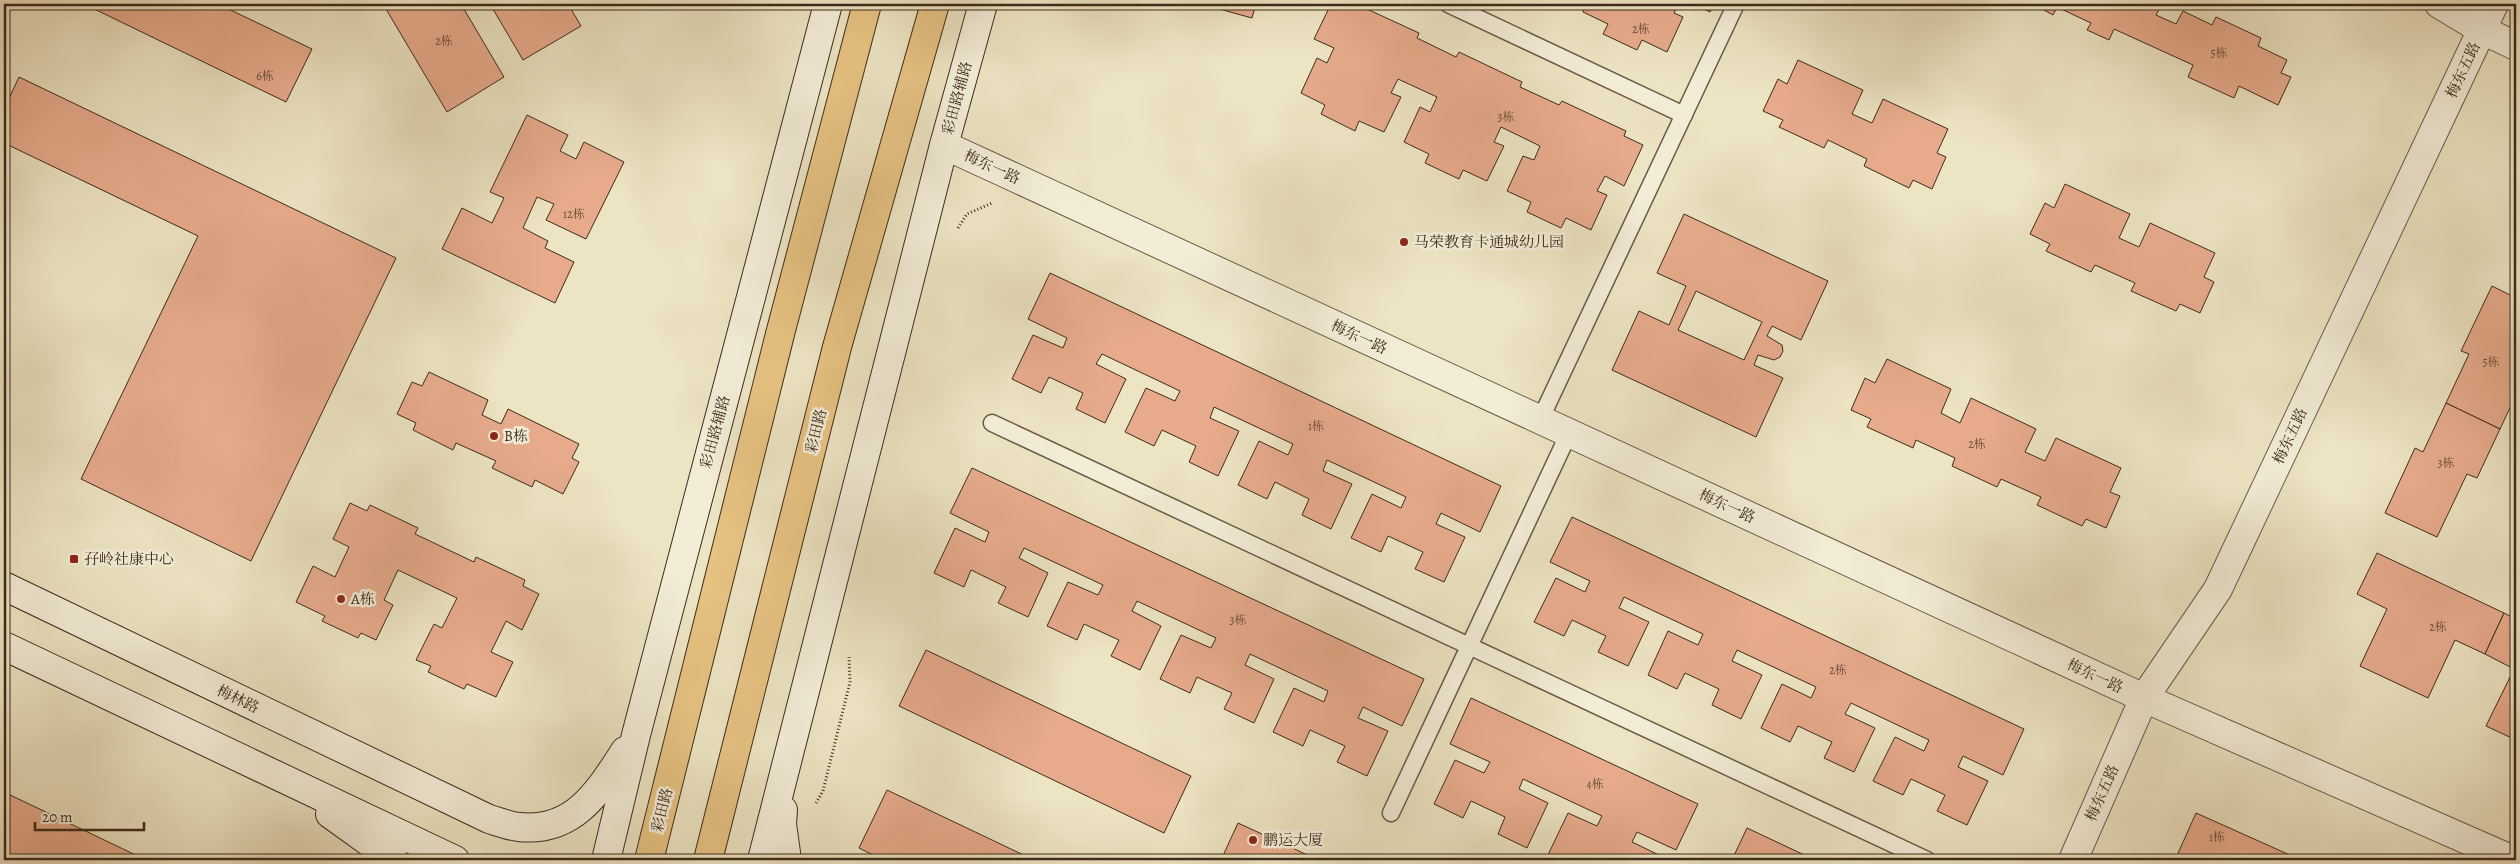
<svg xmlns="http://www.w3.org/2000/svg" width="2520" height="864" viewBox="0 0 2520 864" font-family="Alegreya,'Noto Serif SC',serif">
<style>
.building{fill:#e7ab8c;stroke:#3d2b1b;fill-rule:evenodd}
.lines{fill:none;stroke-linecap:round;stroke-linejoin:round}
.service-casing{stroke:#695945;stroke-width:19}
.tertiary-casing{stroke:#695945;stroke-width:30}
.secondary-casing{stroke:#3d2b1b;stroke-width:30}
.primary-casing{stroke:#3d2b1b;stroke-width:30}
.path{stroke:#3d2b1b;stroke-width:3;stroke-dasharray:1 2.5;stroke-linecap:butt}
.service{stroke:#f3edd8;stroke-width:16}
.tertiary{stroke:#f3edd8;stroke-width:28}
.secondary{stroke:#f3edd8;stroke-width:28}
.primary{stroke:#e6c282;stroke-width:28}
.primary-bridge-casing{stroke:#3d2b1b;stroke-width:30;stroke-linecap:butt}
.primary-bridge{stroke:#e6c282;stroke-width:28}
.poi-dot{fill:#8f2418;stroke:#f3edd8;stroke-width:2}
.labels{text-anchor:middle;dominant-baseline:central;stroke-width:5;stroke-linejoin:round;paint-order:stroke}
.number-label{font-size:12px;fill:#684b37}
.street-label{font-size:15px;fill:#3d2b1b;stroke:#f3edd8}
.poi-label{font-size:15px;fill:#3d2b1b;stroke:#f3edd8;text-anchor:start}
</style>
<rect width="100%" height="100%" fill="#ede4c3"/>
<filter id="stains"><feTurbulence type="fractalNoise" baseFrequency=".004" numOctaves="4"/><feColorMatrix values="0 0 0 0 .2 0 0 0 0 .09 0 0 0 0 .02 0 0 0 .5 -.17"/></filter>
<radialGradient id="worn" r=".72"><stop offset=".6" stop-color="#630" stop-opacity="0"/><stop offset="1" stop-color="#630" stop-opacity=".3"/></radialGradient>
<g class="building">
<polygon points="84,4 218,4 312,49 286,102"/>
<polygon points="383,4 461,4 504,77 447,112"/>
<polygon points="490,4 568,4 581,26 523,60"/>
<polygon points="1201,4 1256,4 1252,18"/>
<polygon points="1331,4 1345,4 1353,8 1356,4 1419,33 1417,38 1456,57 1459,52 1522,82 1520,87 1559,105 1562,101 1626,131 1624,136 1643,145 1624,186 1605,176 1597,191 1607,195 1591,230 1566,218 1561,228 1527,212 1531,202 1507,191 1523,156 1534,160 1540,146 1501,127 1494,142 1504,146 1487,181 1463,170 1459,179 1425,163 1429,154 1404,142 1420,107 1430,112 1437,97 1398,79 1391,93 1401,97 1384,132 1359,121 1355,131 1321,114 1325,105 1301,93 1317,58 1327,63 1334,48 1314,39"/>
<polygon points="1586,4 1678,4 1674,13 1683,17 1667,52 1642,40 1637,50 1603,34 1608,24 1583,12"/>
<polygon points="1693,4 1714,4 1710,12"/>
<polygon points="2033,4 2162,4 2156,15 2176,24 2183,11 2212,25 2216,17 2261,38 2258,46 2287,60 2281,73 2291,77 2278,105 2239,86 2234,98 2188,77 2193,65 2114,29 2109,40 2087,30 2091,23 2057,7 2053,15"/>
<polygon points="1798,60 1863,90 1852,114 1872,123 1883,99 1948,129 1937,153 1946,157 1932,189 1913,180 1909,188 1864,166 1867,159 1828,140 1824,148 1779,127 1783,120 1763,111 1778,79 1787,84"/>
<polygon points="19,77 396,258 251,561 81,479 198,236 4,143 4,109"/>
<polygon points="527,115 568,135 560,151 576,159 584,142 624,162 586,239 546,220 554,204 537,197 523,228 548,241 545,248 574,262 555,303 442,249 462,208 492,223 504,198 490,192"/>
<polygon points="2065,184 2130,214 2119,238 2139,247 2150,223 2215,253 2204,277 2214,282 2200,313 2180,304 2176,311 2131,291 2135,283 2095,265 2091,272 2046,251 2050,244 2030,234 2045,203 2054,208"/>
<path d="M1684,214L1828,281L1801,340L1772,326L1767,336L1782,345L1783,351L1780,357L1774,360L1758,355L1754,365L1783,378L1756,437L1612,370L1639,311L1669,325L1686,286L1657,273ZM1696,291L1762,322L1744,360L1678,330Z"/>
<polygon points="1050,273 1501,486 1480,532 1441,513 1436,524 1465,537 1444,582 1415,569 1423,552 1388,536 1381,552 1351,538 1372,494 1401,508 1406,497 1327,460 1323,471 1352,484 1331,529 1302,515 1309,499 1275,482 1267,499 1238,485 1259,441 1288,455 1293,444 1214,407 1210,418 1239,431 1218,476 1189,462 1196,446 1162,430 1154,446 1125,432 1146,388 1175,401 1180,391 1102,354 1096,364 1126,379 1105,423 1076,409 1083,393 1049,377 1041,393 1012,379 1033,335 1063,348 1067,338 1028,319"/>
<polygon points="2492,286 2516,298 2516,370 2514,375 2516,375 2516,395 2500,429 2446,403 2469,354 2461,351"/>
<polygon points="1887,359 1951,389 1941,413 1960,423 1971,398 2036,429 2025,452 2045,461 2056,438 2121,468 2110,492 2120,496 2106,528 2086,519 2082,526 2037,505 2041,497 2001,479 1997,487 1952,466 1955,458 1916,440 1913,448 1867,427 1871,419 1851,410 1865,378 1875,383"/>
<polygon points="429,372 488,400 482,415 501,424 508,409 579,444 572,458 579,462 563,494 535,480 532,487 492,468 496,461 456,443 453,450 413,430 416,423 397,414 412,382 422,386"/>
<polygon points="2446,403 2500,429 2477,478 2467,474 2437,537 2385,513 2415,448 2423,452"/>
<polygon points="972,468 1424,679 1402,726 1363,707 1358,718 1388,731 1367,776 1337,762 1345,746 1310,730 1303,746 1273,732 1294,688 1324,702 1328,691 1250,654 1245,665 1274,679 1254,723 1224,709 1232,693 1197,677 1190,693 1160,679 1181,635 1211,648 1216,638 1137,601 1132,611 1161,626 1140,670 1111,656 1119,640 1084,624 1077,640 1047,626 1068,582 1098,595 1103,585 1024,548 1019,558 1048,573 1028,617 998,603 1006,587 971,570 964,587 934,573 955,528 985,542 989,532 950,513"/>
<polygon points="350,503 367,511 370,505 418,528 415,534 474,562 476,557 525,580 523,586 539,594 522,630 506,621 491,652 513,662 496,697 467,684 464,689 428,672 431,666 416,660 434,624 442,628 457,598 398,570 384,600 393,605 376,640 361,633 358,638 322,621 325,616 296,602 313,566 335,577 349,547 333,539"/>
<polygon points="1572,517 2024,729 2003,775 1963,756 1958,767 1988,781 1967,825 1937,811 1945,795 1911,779 1903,795 1873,781 1895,737 1924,751 1929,740 1851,703 1845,714 1875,728 1854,772 1824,758 1832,742 1798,726 1790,742 1761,728 1782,684 1811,698 1816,687 1737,650 1732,661 1762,675 1741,719 1712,705 1719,689 1685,673 1677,689 1648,675 1668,631 1698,645 1703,634 1624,597 1619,608 1649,622 1628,666 1598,652 1606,636 1572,620 1564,636 1534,622 1556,578 1585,592 1590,581 1550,562"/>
<polygon points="2377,553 2504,613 2485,654 2455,640 2428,698 2360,666 2387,609 2357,594"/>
<polygon points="2504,613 2516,619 2516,740 2486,726 2514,669 2485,654"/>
<polygon points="926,650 1191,776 1164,833 899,706"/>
<polygon points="1471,698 1698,804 1676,850 1637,832 1632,842 1661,856 1659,860 1597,860 1584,854 1581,860 1555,860 1547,857 1568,813 1597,826 1602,816 1523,779 1519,789 1548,803 1527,848 1498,834 1505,817 1471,801 1463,818 1434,804 1455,760 1484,773 1490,762 1450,744"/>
<polygon points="887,790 1034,860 883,860 859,848"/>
<polygon points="4,792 146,860 4,860"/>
<polygon points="2196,813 2301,860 2175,860"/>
<polygon points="1238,823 1314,858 1313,860 1221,860"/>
<polygon points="1747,828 1815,860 1732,860"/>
<polygon points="2318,854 2333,860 2315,860"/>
</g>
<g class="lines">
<g class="service-casing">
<g id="service">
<polyline points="1448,4 1684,115"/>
<polyline points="1540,420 1736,4"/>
<polyline points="992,423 1927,860"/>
<polyline points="1391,813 1569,433"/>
</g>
</g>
<g class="tertiary-casing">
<g id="tertiary">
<polyline points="2439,4 2482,30 2516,46"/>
<polyline points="944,145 2144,698 2513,860"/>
<polyline points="2073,860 2144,698 2218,589 2494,4"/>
</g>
</g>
<g class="secondary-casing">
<g id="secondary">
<path d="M4,586L489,819C499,822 509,826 519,827C574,833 599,791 625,751"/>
<polyline points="4,646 455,860"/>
<polyline points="783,810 782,824 787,860"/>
<polyline points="330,814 394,860"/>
<polyline points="606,860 636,735 828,4"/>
<polyline points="762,860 944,145 983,4"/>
</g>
</g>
<g class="primary-casing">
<g id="primary">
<polyline points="780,334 867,4"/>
<polyline points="708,860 837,347 935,4"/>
</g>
</g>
<g class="path">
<polyline points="958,228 967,214 992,203"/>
<polyline points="816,803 823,791 850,682 849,657"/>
</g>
<use href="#service" class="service"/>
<use href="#tertiary" class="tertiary"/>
<use href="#secondary" class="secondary"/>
<use href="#primary" class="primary"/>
<g class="primary-bridge-casing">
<polyline id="primary-bridge" points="649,860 780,334"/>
</g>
<use href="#primary-bridge" class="primary-bridge"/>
</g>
<g class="poi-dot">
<circle cx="1404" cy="242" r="5"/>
<circle cx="494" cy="436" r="5"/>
<rect x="69" y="554" width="10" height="10" rx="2.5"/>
<circle cx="341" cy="599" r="5"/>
<circle cx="1253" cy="840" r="5"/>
</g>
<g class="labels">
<g class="number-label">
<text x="1641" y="29">2栋</text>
<text x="444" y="41">2栋</text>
<text x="2219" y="53">5栋</text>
<text x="265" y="76">6栋</text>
<text x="1506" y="117">3栋</text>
<text x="574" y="214">12栋</text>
<text x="2491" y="362">5栋</text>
<text x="1316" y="426">1栋</text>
<text x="1977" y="444">2栋</text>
<text x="2446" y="463">3栋</text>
<text x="1238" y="620">3栋</text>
<text x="2438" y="627">2栋</text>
<text x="1838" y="670">2栋</text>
<text x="1595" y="784">4栋</text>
<text x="2217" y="837">1栋</text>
</g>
<g class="street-label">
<text transform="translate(2463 70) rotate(-65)">梅东五路</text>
<text transform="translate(957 98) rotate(-75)">彩田路辅路</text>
<text transform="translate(992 167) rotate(25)">梅东一路</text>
<text transform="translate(1359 337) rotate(25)">梅东一路</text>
<text transform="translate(816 431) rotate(-76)">彩田路</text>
<text transform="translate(715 432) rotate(-75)">彩田路辅路</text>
<text transform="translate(2290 436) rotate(-65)">梅东五路</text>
<text transform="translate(1727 506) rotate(25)">梅东一路</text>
<text transform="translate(2095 676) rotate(25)">梅东一路</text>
<text transform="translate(238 699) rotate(26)">梅林路</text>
<text transform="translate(2102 793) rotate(-66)">梅东五路</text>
<text transform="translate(662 810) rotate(-76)">彩田路</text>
</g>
<g class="poi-label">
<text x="1414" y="242">马荣教育卡通城幼儿园</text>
<text x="504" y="436">B栋</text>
<text x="84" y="559">孖岭社康中心</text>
<text x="351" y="599">A栋</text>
<text x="1263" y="840">鹏运大厦</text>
</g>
</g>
<rect width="2520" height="864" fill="none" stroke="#ede4c3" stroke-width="20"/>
<rect x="5" y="5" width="2510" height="854" fill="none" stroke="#3d2b1b" stroke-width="2.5"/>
<rect x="10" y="10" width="2500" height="844" fill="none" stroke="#3d2b1b"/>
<path d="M35 822v8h109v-8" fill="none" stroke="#3d2b1b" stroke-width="2.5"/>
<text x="42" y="822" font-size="15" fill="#3d2b1b" stroke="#f3edd8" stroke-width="4" paint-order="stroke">20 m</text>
<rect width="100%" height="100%" filter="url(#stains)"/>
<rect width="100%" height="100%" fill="url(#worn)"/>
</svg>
